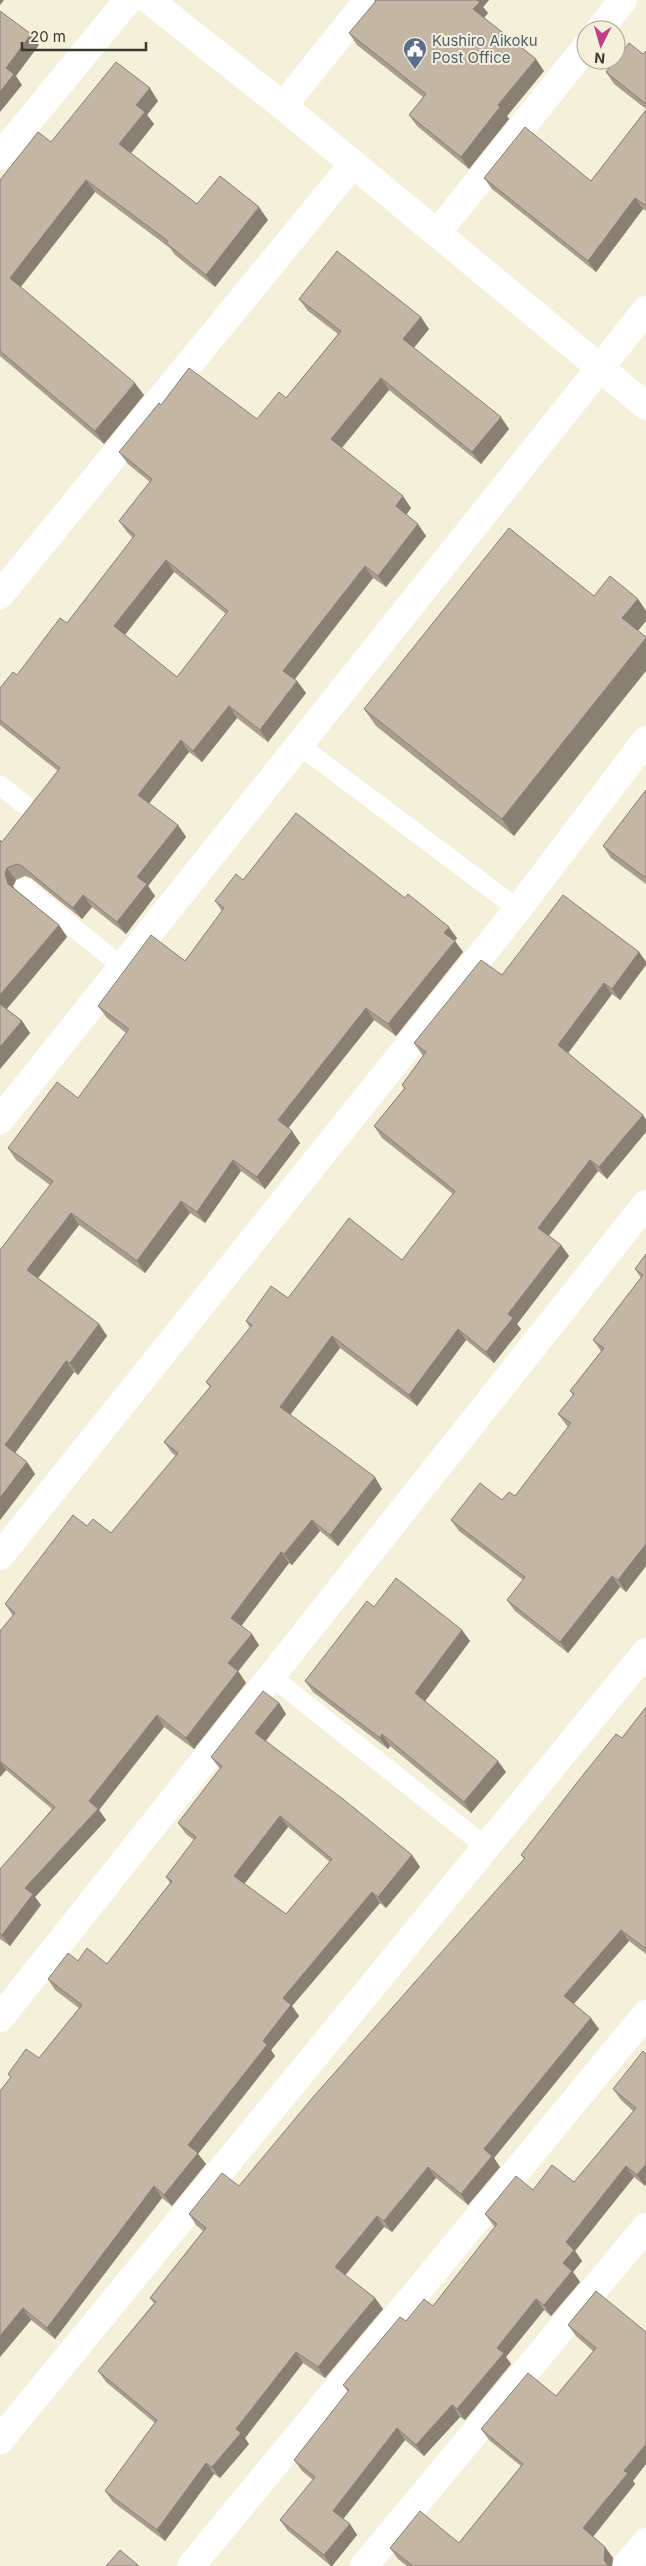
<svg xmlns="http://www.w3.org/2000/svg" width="646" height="2566" viewBox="0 0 646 2566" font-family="Inter,sans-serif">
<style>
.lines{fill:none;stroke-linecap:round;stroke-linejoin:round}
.service{stroke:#fff;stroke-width:19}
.minor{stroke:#fff;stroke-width:28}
.wall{fill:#a99d8d;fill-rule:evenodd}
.shaded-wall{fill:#897f73}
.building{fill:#c4b6a4;stroke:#897f73;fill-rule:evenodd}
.labels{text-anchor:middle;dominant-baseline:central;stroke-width:4;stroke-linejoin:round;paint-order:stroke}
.service-label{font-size:15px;fill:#4e5e75;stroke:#f4f0da;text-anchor:start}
</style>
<rect width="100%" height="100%" fill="#f4f0da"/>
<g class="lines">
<g class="service">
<polyline points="299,745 518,909"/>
<polyline points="0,785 25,805"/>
<polyline points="24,887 122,967"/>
<polyline points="271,1676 486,1847"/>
</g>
<g class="minor">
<polyline points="149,0 283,106 646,406"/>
<polyline points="599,30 623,0"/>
<polyline points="283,106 368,0"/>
<polyline points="0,156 128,0"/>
<polyline points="437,233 586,47"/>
<polyline points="0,595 353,164"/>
<polyline points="0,1120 646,310"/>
<polyline points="0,1556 518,909 646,740"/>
<polyline points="0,2018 646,1204"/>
<polyline points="0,2440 646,1652"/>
<polyline points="191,2566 646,2014"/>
<polyline points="364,2566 646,2227"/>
<polyline points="626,2566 646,2542"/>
</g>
</g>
<g class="wall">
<polygon points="374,0 489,0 483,7 488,13 484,18 544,71 507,116 509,119 469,169 417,126 409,115 423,97 357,45 349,33 375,2"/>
<polygon points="646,51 646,109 614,84 606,72 643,54"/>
<polygon points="158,101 147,115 154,124 131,153 197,204 268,220 215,287 175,255 170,248 95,192 21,287 144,395 104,444 0,356 0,180 51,142"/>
<polygon points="646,110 646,211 643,209 596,272 492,189 484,178 591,181"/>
<path d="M299,299L429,329L414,348L509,429L481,464L389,390L342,448L411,508L406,514L426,536L386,587L373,578L294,679L297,681L306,693L268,742L237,718L202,762L189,752L149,804L178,825L186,837L148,886L155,896L126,934L92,907L82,919L31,878L25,876L16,880L13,886L14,888L59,925L67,937L7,1009L22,1021L30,1033L0,1069V840L2,842L58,771L0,725V688L17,675L67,623L133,538L127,532L119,521L150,482L128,464L119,452L161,405L257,419L286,398L338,334L308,311ZM174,572L226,614L177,677L125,635Z"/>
<polygon points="594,596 638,599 646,611 646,621 638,631 514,836 376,726 364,709"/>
<polygon points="646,790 646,884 611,858 603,846"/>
<polygon points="243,880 457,938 455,941 463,952 396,1036 374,1020 288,1128 300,1143 265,1189 241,1171 205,1223 190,1213 145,1273 79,1225 38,1278 99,1324 107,1336 78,1375 74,1372 15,1453 27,1462 35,1474 0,1520 0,1250 50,1185 16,1160 8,1148 78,1098 126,1033 107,1018 98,1006 185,961 222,911 215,901"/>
<polygon points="639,952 646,962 646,965 620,1000 612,994 568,1053 643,1115 646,1120 646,1132 607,1179 598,1171 549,1236 561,1245 569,1256 517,1324 521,1329 494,1363 466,1340 417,1406 340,1348 290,1415 382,1489 338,1546 320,1531 292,1565 289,1563 241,1626 259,1645 238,1671 246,1683 194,1749 164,1727 99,1810 106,1820 35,1897 41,1905 10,1946 0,1939 0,1869 52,1809 6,1770 0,1777 0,1631 13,1616 5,1604 87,1526 111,1533 176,1456 172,1453 164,1442 210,1387 206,1382 250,1328 246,1321 288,1298 402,1260 453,1194 382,1138 374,1126 404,1089 402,1085 423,1056 414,1043 502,975"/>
<polygon points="646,1254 646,1566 626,1592 620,1587 568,1653 515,1611 507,1600 523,1580 459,1531 451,1520 515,1496 568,1427 558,1414 573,1395 570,1391 601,1351 593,1340 641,1278 635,1269"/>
<polygon points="374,1607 470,1641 425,1701 506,1772 471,1813 390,1746 388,1749 313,1692 305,1681"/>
<path d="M279,1703L286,1714L266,1741L412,1855L420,1867L386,1908L380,1903L292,2006L299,2016L271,2050L275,2056L198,2154L206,2164L172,2206L162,2198L55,2339L31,2320L0,2357V2091L11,2078L8,2074L39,2058L79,2008L55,1990L48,1979L78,1961L107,1964L170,1883L166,1877L194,1840L186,1834L178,1823L220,1769L211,1757ZM288,1827L330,1862L286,1914L244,1884Z"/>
<polygon points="646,1707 646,1954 629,1941 574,2004 599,2029 494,2158 500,2167 468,2205 436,2178 392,2232 384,2227 345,2275 375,2298 383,2309 325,2378 303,2363 245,2438 249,2444 220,2478 214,2474 165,2541 113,2502 105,2491 155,2423 106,2382 98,2371 154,2303 150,2298 203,2231 196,2225 189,2214 239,2186 524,1859 521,1855 622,1738"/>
<polygon points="646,2054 645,2186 634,2177 575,2251 582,2261 573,2272 580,2282 551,2316 544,2310 506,2357 511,2364 465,2420 460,2417 424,2456 405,2440 343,2519 350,2524 357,2535 332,2566 331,2566 288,2531 280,2520 313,2480 302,2471 294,2460 348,2392 343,2385 406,2321 433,2306 495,2227 493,2225 485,2214 533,2190 574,2182 633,2111 621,2100 613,2089"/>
<polygon points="596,2291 633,2481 635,2484 593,2537 605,2547 613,2558 612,2566 407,2566 398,2559 390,2548 459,2543 521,2466 489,2440 481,2429 556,2396 593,2351 576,2336 568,2325"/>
</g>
<g class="shaded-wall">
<polygon points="0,0 4,0 0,5"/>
<polygon points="476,0 489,0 483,7 488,13 481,21 473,9"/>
<polygon points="31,34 39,45 16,76 22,85 0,112 0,92 6,68"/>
<polygon points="536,59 544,71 507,116 509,119 469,169 461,157 498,105"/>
<polygon points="150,88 158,101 147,115 154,124 128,157 119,144 136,105"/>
<polygon points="86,180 95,192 18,290 10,278"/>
<polygon points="635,198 643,209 596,272 588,261"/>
<polygon points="259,207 268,220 215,287 206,275"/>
<polygon points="421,317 429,329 411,351 403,339"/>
<polygon points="381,378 389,390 339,451 331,439"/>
<polygon points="135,383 144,395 104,444 95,431"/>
<polygon points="501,417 509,429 481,464 472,452"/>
<polygon points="403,496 411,508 404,518 396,506"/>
<polygon points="418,524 426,536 386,587 378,576"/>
<polygon points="166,560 174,572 122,638 114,626"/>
<polygon points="365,566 373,578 292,683 283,671"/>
<polygon points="638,599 646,611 646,621 634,635 622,618"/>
<polygon points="646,638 646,671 514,836 502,819"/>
<polygon points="297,681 306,693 268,742 260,730"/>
<polygon points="229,706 237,718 202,762 193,751"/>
<polygon points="181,740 189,752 146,807 138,795"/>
<polygon points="178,825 186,837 148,886 155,896 126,934 117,922 137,877"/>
<polygon points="7,868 16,880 13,886 17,895 8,884 5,874"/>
<polygon points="83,895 92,907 82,919 73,908"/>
<polygon points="59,925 67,937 4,1012 0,1007 0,995"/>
<polygon points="449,927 457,938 452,944 444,933"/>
<polygon points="455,941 463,952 396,1036 388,1024"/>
<polygon points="639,952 646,962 646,965 620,1000 612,989"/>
<polygon points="604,983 612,994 566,1056 558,1045"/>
<polygon points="366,1008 374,1020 286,1131 278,1120"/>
<polygon points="22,1021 30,1033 0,1069 0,1047"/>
<polygon points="643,1115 646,1120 646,1132 607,1179 599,1167"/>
<polygon points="292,1131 300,1143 265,1189 257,1177"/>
<polygon points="233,1160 241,1171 205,1223 197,1212"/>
<polygon points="590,1160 598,1171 546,1239 538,1228"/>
<polygon points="181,1201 190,1213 145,1273 137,1261"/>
<polygon points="71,1213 79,1225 35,1282 27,1270"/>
<polygon points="561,1245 569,1256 517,1324 521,1329 494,1363 486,1352 508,1314"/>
<polygon points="99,1324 107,1336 78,1375 70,1363"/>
<polygon points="458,1329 466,1340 417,1406 409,1395"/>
<polygon points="332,1336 340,1348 287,1419 280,1407"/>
<polygon points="66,1361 74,1372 13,1456 5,1445"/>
<polygon points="27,1462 35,1474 0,1520 0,1498"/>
<polygon points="375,1477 382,1489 338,1546 330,1535"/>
<polygon points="312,1520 320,1531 292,1565 284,1554"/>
<polygon points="646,1544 646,1566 626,1592 618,1580"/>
<polygon points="281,1552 289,1563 239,1629 231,1618"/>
<polygon points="612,1576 620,1587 568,1653 560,1642"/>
<polygon points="462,1630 470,1641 423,1704 415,1693"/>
<polygon points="252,1634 259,1645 236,1674 228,1663"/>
<polygon points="238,1671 246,1683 194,1749 186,1738"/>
<polygon points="279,1703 286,1714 263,1744 255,1733"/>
<polygon points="157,1715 164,1727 99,1810 106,1820 35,1897 41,1905 10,1946 2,1935 25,1888 89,1801"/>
<polygon points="382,1734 390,1746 388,1749 380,1738"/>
<polygon points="498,1761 506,1772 471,1813 464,1802"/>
<polygon points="0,1762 6,1770 0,1777"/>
<polygon points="280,1816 288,1827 242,1887 234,1876"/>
<polygon points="412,1855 420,1867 386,1908 378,1897"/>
<polygon points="372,1892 380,1903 292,2006 299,2016 271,2050 275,2056 198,2154 206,2164 172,2206 164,2195 188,2145 263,2041 283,1998"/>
<polygon points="621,1930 629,1941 571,2007 564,1996"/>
<polygon points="591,2018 599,2029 494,2158 500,2167 468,2205 461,2194 484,2149"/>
<polygon points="646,2164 646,2184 645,2186 637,2175"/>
<polygon points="626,2166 634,2177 575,2251 582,2261 573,2272 580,2282 551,2316 544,2305 563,2263 566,2242"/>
<polygon points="428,2167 436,2178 392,2232 384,2221"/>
<polygon points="154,2186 162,2198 55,2339 47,2328"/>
<polygon points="377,2216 384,2227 343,2278 335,2267"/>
<polygon points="375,2298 383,2309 325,2378 318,2367"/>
<polygon points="536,2299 544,2310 506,2357 511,2364 465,2420 457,2409 497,2348"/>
<polygon points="23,2308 31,2320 0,2357 0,2336"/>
<polygon points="296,2352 303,2363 245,2438 249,2444 220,2478 212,2467 236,2429"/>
<polygon points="452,2405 460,2417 424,2456 416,2445"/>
<polygon points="397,2428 405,2440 341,2522 333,2511"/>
<polygon points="646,2444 646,2464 633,2481 635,2484 591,2539 583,2528 624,2471"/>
<polygon points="206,2463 214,2474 165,2541 157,2530"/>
<polygon points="350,2524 357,2535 332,2566 331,2566 324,2555"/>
<polygon points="605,2547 613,2558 612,2566 608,2566 604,2560"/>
</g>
<g class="building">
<polygon points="375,0 477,0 480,2 473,9 536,59 498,105 500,107 461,157 409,115 426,94 349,33 376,1"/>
<polygon points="0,11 31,34 6,68 14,74 0,92"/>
<polygon points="629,43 643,54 646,51 646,104 606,72"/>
<polygon points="116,62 150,88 136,105 145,112 119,144 197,204 220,176 259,207 206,275 166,243 168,241 86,180 10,278 135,383 95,431 0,351 0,180 38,132 51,142"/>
<polygon points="646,110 646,206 635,198 588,261 484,178 525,127 591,181"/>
<path d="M337,251L421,317L403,339L501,417L472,452L381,378L331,439L403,496L396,506L418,524L378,576L365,566L283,671L297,681L260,730L229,706L193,751L181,740L138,795L178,825L137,877L147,884L117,922L83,895L73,908L22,866L17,864L7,868L5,874L8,884L59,925L0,995V840L2,842L60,768L0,720V688L13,672L17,675L60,618L67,623L135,535L119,521L152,479L119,452L159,403L161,405L189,368L257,419L279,392L286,398L341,331L299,299ZM166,560L228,611L177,677L114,626Z"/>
<polygon points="509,528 594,596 610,576 638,599 622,618 646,637 646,638 502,819 364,709"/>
<polygon points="646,790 646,878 603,846"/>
<polygon points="296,813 405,898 408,894 449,927 444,933 455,941 388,1024 366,1008 278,1120 292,1131 257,1177 233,1160 197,1212 181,1201 137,1261 71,1213 27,1270 99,1324 70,1363 66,1361 5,1445 27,1462 0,1498 0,1250 53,1181 8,1148 57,1082 78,1098 129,1029 98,1006 151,935 185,961 224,908 215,901 236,874 243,880"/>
<polygon points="563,895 639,952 612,989 604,983 558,1045 643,1115 599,1167 590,1160 538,1228 561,1245 508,1314 513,1318 486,1352 458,1329 409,1395 332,1336 280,1407 375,1477 330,1535 312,1520 284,1554 281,1552 231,1618 252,1634 228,1663 238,1671 186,1738 157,1715 89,1801 98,1809 25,1888 33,1894 2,1935 0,1934 0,1869 55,1807 0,1761 0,1631 15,1613 5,1604 73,1515 87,1526 93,1519 111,1533 178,1453 164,1442 211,1386 206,1382 252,1325 246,1321 271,1286 288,1298 349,1218 402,1260 455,1191 374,1126 405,1088 402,1085 426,1052 414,1043 481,960 502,975"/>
<polygon points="0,1004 22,1021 0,1047"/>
<polygon points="646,1254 646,1544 618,1580 612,1576 560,1642 507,1600 525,1577 451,1520 480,1483 502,1500 509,1492 515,1496 571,1423 558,1414 574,1394 570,1391 604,1348 593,1340 643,1275 635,1269"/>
<polygon points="396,1578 462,1630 415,1693 498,1761 464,1802 382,1734 380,1738 305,1681 367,1601 374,1607"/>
<path d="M263,1691L279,1703L255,1733L343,1799L412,1855L378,1897L372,1892L283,1998L291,2005L263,2041L267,2045L188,2145L198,2153L164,2195L154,2186L47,2328L23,2308L0,2336V2091L11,2077L8,2074L26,2049L39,2058L82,2005L48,1979L68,1953L78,1961L87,1948L107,1964L172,1881L166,1877L196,1837L178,1823L222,1766L211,1757ZM280,1816L332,1859L286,1914L234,1876Z"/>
<polygon points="646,1707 646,1949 621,1930 564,1996 591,2018 484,2149 492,2156 461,2194 428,2167 384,2221 377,2216 335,2267 375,2298 318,2367 296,2352 236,2429 241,2433 212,2467 206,2463 157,2530 105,2491 157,2420 98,2371 156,2302 150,2298 206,2228 189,2214 222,2173 239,2186 314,2096 525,1858 521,1855 579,1780 616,1734 622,1738"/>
<polygon points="643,2051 646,2054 646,2164 637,2175 626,2166 566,2242 574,2250 563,2263 572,2271 544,2305 536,2299 497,2348 504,2353 457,2409 452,2405 416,2445 397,2428 333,2511 350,2524 324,2555 280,2520 315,2477 294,2460 349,2390 343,2385 400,2317 406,2321 424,2299 433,2306 497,2224 485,2214 516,2176 533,2190 552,2165 574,2182 636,2108 613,2089"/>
<polygon points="596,2291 646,2332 646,2444 624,2471 628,2473 583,2528 605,2547 604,2560 608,2566 413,2566 390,2548 420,2511 459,2543 523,2464 481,2429 528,2373 556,2396 596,2348 568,2325"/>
<polygon points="120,2550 139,2566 106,2566"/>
</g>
<defs>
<g id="civic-pin" transform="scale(1.25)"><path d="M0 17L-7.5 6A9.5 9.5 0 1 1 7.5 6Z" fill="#5c6f8a" stroke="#f4f0da"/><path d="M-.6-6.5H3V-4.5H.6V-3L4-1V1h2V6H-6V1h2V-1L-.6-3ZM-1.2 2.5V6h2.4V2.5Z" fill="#fff"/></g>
</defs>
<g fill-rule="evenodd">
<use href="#civic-pin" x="415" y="49"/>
</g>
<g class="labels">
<g class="service-label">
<text x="432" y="40">Kushiro Aikoku<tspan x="432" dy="17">Post Office</tspan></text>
</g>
</g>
<g transform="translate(601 45) rotate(185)"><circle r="24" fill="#f4f0da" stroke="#a9a696"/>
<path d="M0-4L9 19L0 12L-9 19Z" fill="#c1408b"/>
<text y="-8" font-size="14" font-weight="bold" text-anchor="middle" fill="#39382f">N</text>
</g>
<path d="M22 42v8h124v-8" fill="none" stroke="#39382f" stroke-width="2.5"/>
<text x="30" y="42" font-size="15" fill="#39382f" stroke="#f4f0da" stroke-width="4" paint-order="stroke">20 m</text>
</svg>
